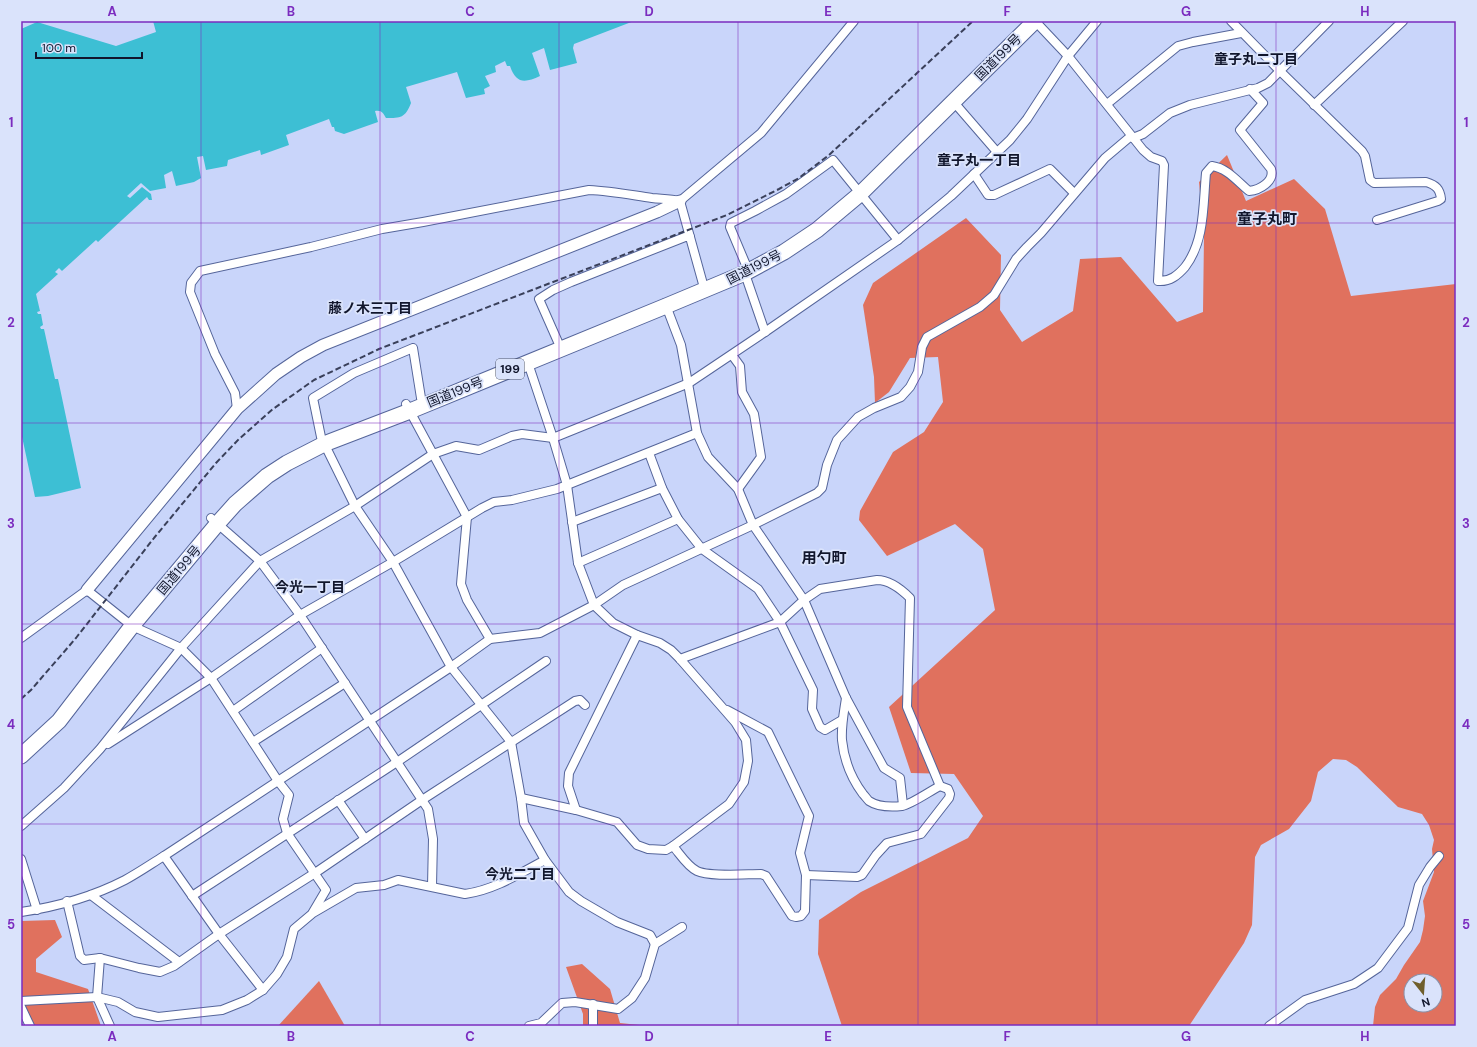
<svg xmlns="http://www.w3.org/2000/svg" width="1477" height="1047" viewBox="0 0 1477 1047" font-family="'DM Sans','Noto Sans JP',sans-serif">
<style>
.forest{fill:#e0715e;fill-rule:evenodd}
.water{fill:#3dbfd4}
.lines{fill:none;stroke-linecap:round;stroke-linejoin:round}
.street-casing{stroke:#55659a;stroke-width:10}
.secondary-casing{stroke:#55659a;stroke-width:13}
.highway-casing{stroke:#55659a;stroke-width:17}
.street{stroke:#fff;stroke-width:8}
.secondary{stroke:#fff;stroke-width:11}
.highway{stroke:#fff;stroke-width:15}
.rail{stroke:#3a405a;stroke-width:2;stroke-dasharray:6 3;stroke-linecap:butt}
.grid{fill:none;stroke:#7b2cbf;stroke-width:1;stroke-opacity:0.55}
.labels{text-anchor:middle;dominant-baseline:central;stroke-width:3.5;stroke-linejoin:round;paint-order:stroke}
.shield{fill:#dae3fb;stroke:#4d546a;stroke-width:1}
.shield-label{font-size:12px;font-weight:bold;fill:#11162c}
.street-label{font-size:13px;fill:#11162c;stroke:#dae3fb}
.neighbourhood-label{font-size:14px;font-weight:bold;fill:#11162c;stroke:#dae3fb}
.quarter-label{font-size:15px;font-weight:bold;fill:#11162c;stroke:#dae3fb}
.neatline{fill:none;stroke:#7b2cbf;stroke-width:1.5}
.grid-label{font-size:13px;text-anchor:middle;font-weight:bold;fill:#7b2cbf}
</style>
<rect width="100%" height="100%" fill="#c9d5fa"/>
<g class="forest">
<path d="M1227,155L1246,201L1294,179L1325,209L1351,296L1456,284V1026H1373L1375,1007L1380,995L1396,979L1404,965L1420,942L1423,930L1425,916L1423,901L1434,872L1432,849L1434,840L1429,825L1422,814L1398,807L1357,767L1346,760L1333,759L1318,772L1311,801L1289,829L1261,845L1255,857L1252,925L1244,943L1189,1026H842L818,954L819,920L861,892L968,838L983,816L954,774L911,773L889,707L995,610L983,549L955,524L887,556L859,520L860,511L893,452L924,432L943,402L938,357L910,358L889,392L875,403L874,377L863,305L873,283L966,218L1001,255L1000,310L1022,342L1073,311L1080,259L1121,257L1177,322L1203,312L1204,236L1199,182ZM1411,981H1435V1005H1411Z"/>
<polygon points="55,920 62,937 36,959 36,972 88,989 101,1026 30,1026 21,1013 21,921"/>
<polygon points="582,964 610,989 620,1023 649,1026 583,1026 583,1014 566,967"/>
<polygon points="319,981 345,1026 278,1026"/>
</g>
<path class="water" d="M153,21H634L574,44L573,48L577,63L550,70L544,48L532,53L540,76C525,83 516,84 510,66H507L505,61L495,66L496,72L485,76L490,86L484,89L485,94L466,98L457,72L406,87L411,103C405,118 401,118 386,118C383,113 382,110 375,111L378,122L344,134L335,131L334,127H332L329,119L286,135L289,145L261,155L260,150L228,160L227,166L206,170L203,156L197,157L201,178L194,182L176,186L172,171L164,175L166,188L150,191L141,183L127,196L130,198L142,187L151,194L152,200H149L147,197L98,242L96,240L62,271L59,268L55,272L58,274L36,294L40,311L37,312L38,314H41L43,325L40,327L41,329H44L55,379H58L81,488L48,496L35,497L21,432V29L37,22L116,46L156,32Z"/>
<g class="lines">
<g class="street-casing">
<g id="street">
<path d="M1035,21L1068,56L1143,150L1151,157L1162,161L1164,165L1158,281C1170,282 1178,275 1185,267C1205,241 1203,205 1206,173L1212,166C1227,168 1238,182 1249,191C1260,190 1275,181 1271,169L1240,130L1263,103L1250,89"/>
<path d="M1231,21L1280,71L1362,151L1365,156L1370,180L1374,183L1426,182C1436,185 1440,189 1441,199L1438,201L1377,220"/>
<polyline points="952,100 997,152"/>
<polyline points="1107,104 1178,46 1193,42 1241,33"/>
<polyline points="1314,105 1403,21"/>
<polyline points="1133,138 1143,134 1170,113 1190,105 1258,88 1268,83 1329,21"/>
<polyline points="974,174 988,195 994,195 1050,169 1074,193"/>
<polyline points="680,201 761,133 854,21"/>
<polyline points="680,201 703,284"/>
<polyline points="746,265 730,227 731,223 755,211 786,194 833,160 898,240"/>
<polyline points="744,271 765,332"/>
<polyline points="665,303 681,345 697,433 708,457 738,489 753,525 804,600 846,698 884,768 900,778 903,805"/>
<polyline points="558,342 539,299 553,290 571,282 685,237 690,237"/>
<polyline points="732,355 740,366 742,392 754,414 761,457 738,489"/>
<polyline points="421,398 413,348 354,373 313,398 321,437 355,506 393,562 451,667 511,742 521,798 524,823 545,860 569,892 581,901 617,922 650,935 655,944"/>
<polyline points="406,404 467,517 461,584 467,600 490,639"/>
<path d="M237,409L235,393L215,354L190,292L191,283L200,271L311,247L382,229L423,222L589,190C611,191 631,195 652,198C661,199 670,199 680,201"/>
<polyline points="649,453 662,488 678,519 702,549 758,589 780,622 813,690 812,709 820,727 825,730 842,720"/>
<polyline points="211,518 260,561 300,615 428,809 433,839 432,886"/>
<polyline points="572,522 662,488"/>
<polyline points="578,563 678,519"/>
<polyline points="21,638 87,590 132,626 181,648 211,678 278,781 289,795 283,819 287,833 326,890 313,912"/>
<path d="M680,659L780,622L804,600L820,589L877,580C889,580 902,590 910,598L907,707L940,786L948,789L950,794L949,798L921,834L887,843L876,855L862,875L857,877L806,875"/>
<path d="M846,698C844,712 841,726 842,740C844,760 851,778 863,794C865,796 867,799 869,801C878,807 892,807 902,806C912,804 930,791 940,786"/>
<polyline points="233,711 322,648"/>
<polyline points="253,742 345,683"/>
<polyline points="108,744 211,678 300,615 393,562 482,508 494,502 512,500 557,489 697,433"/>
<polyline points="521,798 576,810 617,822 637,845 648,849 666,850 673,846 729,804 744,782 748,761 746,740 735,722 680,659 671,650 660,643 637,635 613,623 594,605 578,563 567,485 553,438 527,360"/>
<polyline points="338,800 365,839"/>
<polyline points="576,810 568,786 569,773 637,635"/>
<polyline points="21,826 64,788 100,749 181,648 260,561 355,506 433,454 456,446 479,450 512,436 522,434 553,438 689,383 765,332 898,240 951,196 1010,140 1027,119 1068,56 1097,21"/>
<path d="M673,846C680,854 687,866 697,871C709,877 746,874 761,874L766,876L792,916L796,917L801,916L805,911L806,875L800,853L809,816L768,732L727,710"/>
<polyline points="164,856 219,934 263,990"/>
<polyline points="21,859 37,910"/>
<polyline points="91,895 179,962"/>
<polyline points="192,896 397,762 546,661"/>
<polyline points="67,901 80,956 84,960 100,958 139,968 160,972 174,966 219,934 315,873 422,800 575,701 580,700 585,705"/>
<path d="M21,912C55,907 94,896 125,880C138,873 151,864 164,856L451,667L490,639L540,633L594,605L623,585L753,525L817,493L822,488L827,465L837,440L858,417L874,408L901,397L910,387L918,372L922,347L927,337L980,307L994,295L1016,259L1027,247L1041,233L1105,158L1131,136"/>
<polyline points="100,958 97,997 110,1026"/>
<path d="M21,1001L97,997L118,1002L135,1012L158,1017L222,1010L247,1000L263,990L277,974L287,957L294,929L313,913L356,888L384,885L398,880L465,894C494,890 519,874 545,860"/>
<polyline points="21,1007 30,1026"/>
<polyline points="529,1026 541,1023 562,1003 575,1002 618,1009 632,998 645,978 655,944 682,927"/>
<polyline points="593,1026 593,1004"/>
<polyline points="1269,1026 1305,1000 1354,984 1378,968 1408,928 1419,885 1430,867 1439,856"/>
</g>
</g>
<g class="secondary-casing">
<polyline id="secondary" points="87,590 237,409 276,374 301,357 323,345 657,212 680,201"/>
</g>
<g class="highway-casing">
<polyline id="highway" points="21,756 59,721 132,626 218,523 235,504 267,476 287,463 324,444 410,411 666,306 745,273 784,252 817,230 860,194 1035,21"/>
</g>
<use href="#street" class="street"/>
<use href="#secondary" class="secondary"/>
<use href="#highway" class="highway"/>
<polyline class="rail" points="21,699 31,690 76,638 154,538 216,463 239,439 273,409 314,380 379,349 727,215 779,189 799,178 829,155 973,21"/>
</g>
<path class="grid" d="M201,21V1026M380,21V1026M559,21V1026M738,21V1026M918,21V1026M1097,21V1026M1276,21V1026M21,223H1456M21,423H1456M21,624H1456M21,824H1456"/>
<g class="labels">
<rect class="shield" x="496" y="359" width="28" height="20" rx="3"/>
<g class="shield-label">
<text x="510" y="369">199</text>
</g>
<g class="street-label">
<text transform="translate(998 57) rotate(-45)">国道199号</text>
<text transform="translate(754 267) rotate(-27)">国道199号</text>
<text transform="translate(455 392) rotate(-22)">国道199号</text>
<text transform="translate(179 570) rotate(-50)">国道199号</text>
</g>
<g class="neighbourhood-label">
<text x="1256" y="59">童子丸二丁目</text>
<text x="979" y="160">童子丸一丁目</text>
<text x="370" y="308">藤ノ木三丁目</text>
<text x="310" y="587">今光一丁目</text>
<text x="520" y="874">今光二丁目</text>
</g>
<g class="quarter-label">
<text x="1267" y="219">童子丸町</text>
<text x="824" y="558">用勺町</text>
</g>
</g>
<rect width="1477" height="1047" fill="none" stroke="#dae3fb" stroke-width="44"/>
<g transform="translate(1423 993) rotate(163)"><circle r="19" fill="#dae3fb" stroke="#8a91a8"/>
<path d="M0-3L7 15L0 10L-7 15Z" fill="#6f5f2c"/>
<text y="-6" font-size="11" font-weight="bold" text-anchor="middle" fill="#11162c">N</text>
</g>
<path d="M36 52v6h106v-6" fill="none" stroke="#11162c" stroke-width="2"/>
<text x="42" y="52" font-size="12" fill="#11162c" stroke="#dae3fb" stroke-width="3" paint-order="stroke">100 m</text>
<rect x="22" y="22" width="1433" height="1003" class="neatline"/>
<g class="grid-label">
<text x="112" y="16">A</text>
<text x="291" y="16">B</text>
<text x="470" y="16">C</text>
<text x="649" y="16">D</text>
<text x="828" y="16">E</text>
<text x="1007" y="16">F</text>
<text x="1186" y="16">G</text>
<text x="1365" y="16">H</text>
<text x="11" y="127">1</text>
<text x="1466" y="127">1</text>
<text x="11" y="327">2</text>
<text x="1466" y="327">2</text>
<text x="11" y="528">3</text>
<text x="1466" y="528">3</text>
<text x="11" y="729">4</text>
<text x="1466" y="729">4</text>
<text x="11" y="929">5</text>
<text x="1466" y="929">5</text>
<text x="112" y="1041">A</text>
<text x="291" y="1041">B</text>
<text x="470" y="1041">C</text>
<text x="649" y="1041">D</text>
<text x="828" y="1041">E</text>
<text x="1007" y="1041">F</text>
<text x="1186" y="1041">G</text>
<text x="1365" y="1041">H</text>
</g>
</svg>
